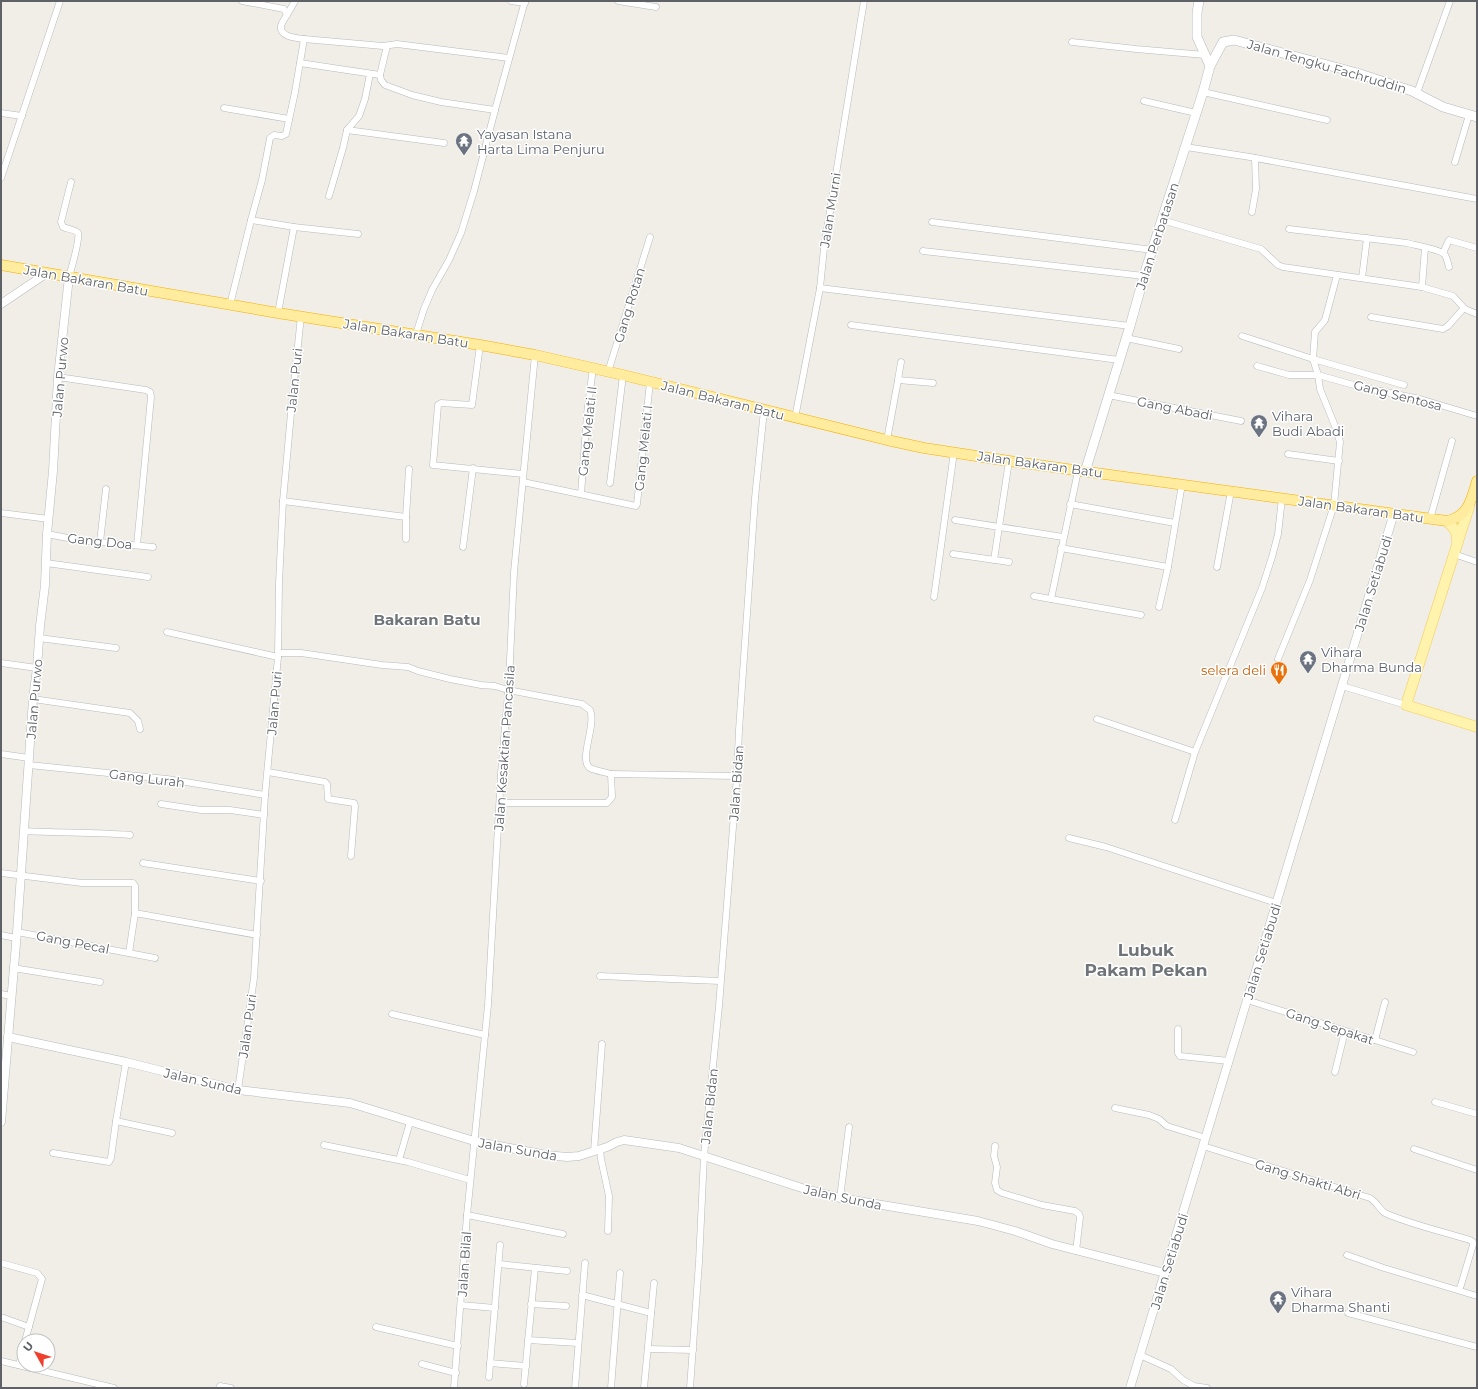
<svg xmlns="http://www.w3.org/2000/svg" width="1478" height="1389" viewBox="0 0 1478 1389" font-family="Montserrat,sans-serif">
<style>
.lines{fill:none;stroke-linecap:round;stroke-linejoin:round}
.minor-casing{stroke:#b6b9bd;stroke-width:7}
.tertiary-casing{stroke:#b6b9bd;stroke-width:9}
.secondary-casing{stroke:#b5b9be;stroke-width:10}
.primary-casing{stroke:#f6cd59;stroke-width:11}
.trunk-casing{stroke:#f7ae00;stroke-width:11}
.minor{stroke:#fff;stroke-width:6}
.tertiary{stroke:#fff;stroke-width:8}
.secondary{stroke:#fff;stroke-width:9}
.primary{stroke:#fff3ad;stroke-width:10}
.trunk{stroke:#ffec9e;stroke-width:10}
.labels{text-anchor:middle;dominant-baseline:central;stroke-width:3;stroke-linejoin:round;paint-order:stroke}
.street-label{font-size:13px;fill:#5e6267;stroke:#fff}
.worship-label{font-size:13px;fill:#5b616d;stroke:#fff;text-anchor:start}
.food-label{font-size:13px;fill:#c56008;stroke:#fff;text-anchor:end}
.quarter-label{font-size:15px;font-weight:bold;fill:#6f7479;stroke:#fff}
.district-label{font-size:17px;font-weight:bold;fill:#6f7479;stroke:#fff}
</style>
<rect width="100%" height="100%" fill="#f0eee6"/>
<g class="lines">
<g class="minor-casing">
<g id="minor">
<polyline points="511,1 525,3"/>
<polyline points="618,1 656,7"/>
<polyline points="287,15 295,1"/>
<polyline points="304,39 383,46 397,44 509,58"/>
<polyline points="1072,42 1136,49 1205,55"/>
<polyline points="387,46 380,75 381,80 385,85 412,95 441,102 495,110"/>
<polyline points="300,63 380,75"/>
<polyline points="1203,92 1327,120"/>
<polyline points="1417,93 1450,1"/>
<polyline points="1144,101 1196,113"/>
<polyline points="224,108 289,119"/>
<polyline points="1,113 22,116"/>
<polyline points="347,130 444,143"/>
<polyline points="1186,147 1250,157 1477,199"/>
<polyline points="1455,162 1469,115"/>
<polyline points="1,178 60,1"/>
<polyline points="329,196 343,148 347,130 359,116 365,99 370,74"/>
<polyline points="1252,212 1256,189 1255,158"/>
<polyline points="251,220 294,227 358,234"/>
<polyline points="1162,220 1261,249 1278,265 1283,267 1422,287 1453,296 1465,309 1477,314"/>
<polyline points="932,222 1153,250"/>
<path d="M1289,229L1407,243C1414,245 1442,250 1445,255C1447,258 1448,264 1449,267"/>
<polyline points="923,251 1144,276"/>
<polyline points="1443,253 1449,240 1477,248"/>
<path d="M69,277C71,270 80,239 78,233C76,230 67,229 63,227L61,222L71,182"/>
<polyline points="1362,278 1367,238"/>
<polyline points="1422,287 1425,248"/>
<polyline points="820,288 1130,326"/>
<path d="M230,305L251,220L262,180L270,138L274,135L282,136L286,134L295,92L304,39C297,38 279,37 281,26C282,22 285,18 287,15L284,9L242,1"/>
<polyline points="278,313 294,227"/>
<polyline points="1371,317 1443,329 1448,326 1464,308"/>
<polyline points="851,325 1119,360"/>
<polyline points="416,334 424,309 432,290 449,260 461,233 474,191 495,110 525,1"/>
<polyline points="1242,336 1313,359 1404,385"/>
<polyline points="1126,338 1179,349"/>
<polyline points="480,345 472,405 441,403 438,405 433,465 523,474"/>
<polyline points="1257,366 1289,375 1318,375 1361,387 1420,399 1477,416"/>
<polyline points="608,372 650,237"/>
<polyline points="58,377 146,390 150,392 151,397 137,545"/>
<polyline points="898,380 901,362"/>
<polyline points="1108,395 1241,421"/>
<polyline points="795,418 820,288 824,248 864,1"/>
<polyline points="887,440 898,380 933,383"/>
<polyline points="1288,454 1339,461"/>
<polyline points="523,482 636,506 637,504 650,382"/>
<polyline points="610,483 623,375"/>
<polyline points="581,494 587,414 593,368"/>
<polyline points="283,501 406,517"/>
<polyline points="1070,504 1175,523"/>
<polyline points="1,513 49,519"/>
<polyline points="1430,519 1452,441"/>
<polyline points="955,520 1063,537"/>
<polyline points="47,534 78,540 153,547"/>
<polyline points="406,539 406,517 409,469"/>
<polyline points="100,542 106,489"/>
<polyline points="463,547 473,468"/>
<polyline points="1061,548 1168,567"/>
<polyline points="953,554 1009,562"/>
<polyline points="1454,554 1477,562"/>
<polyline points="994,560 1009,461"/>
<polyline points="46,563 148,577"/>
<polyline points="1217,567 1231,491"/>
<polyline points="1034,596 1141,615"/>
<polyline points="934,597 954,452"/>
<polyline points="1051,599 1078,471"/>
<polyline points="1159,607 1168,567 1182,484"/>
<polyline points="167,632 278,657"/>
<polyline points="39,638 116,648"/>
<path d="M278,653H301L382,665L408,667L418,671L450,679L481,685L495,686L508,690L582,704L590,710C597,724 578,760 590,768C596,771 605,772 611,774"/>
<polyline points="1278,659 1310,580 1334,505 1340,442 1335,426 1320,389 1318,375 1313,359 1315,332 1325,320 1337,275"/>
<polyline points="1,663 37,668"/>
<polyline points="1342,686 1406,705"/>
<polyline points="33,699 130,713 138,721 140,729"/>
<polyline points="1097,719 1195,752"/>
<polyline points="1,754 29,758"/>
<polyline points="29,765 167,779 265,795"/>
<polyline points="268,772 325,782 327,784 328,799 354,803 355,806 351,856"/>
<polyline points="500,803 607,803 612,797 611,774 737,776"/>
<polyline points="161,804 201,810 230,810 264,815"/>
<polyline points="1175,820 1195,752 1262,588 1272,557 1278,534 1282,498"/>
<path d="M24,831C59,833 95,832 130,835"/>
<polyline points="1069,838 1106,847 1276,903"/>
<polyline points="143,863 261,881"/>
<polyline points="1,873 82,883 133,883 135,886 135,913"/>
<polyline points="17,932 155,958"/>
<polyline points="1,935 16,938"/>
<polyline points="129,953 135,913 257,935"/>
<polyline points="13,968 100,982"/>
<polyline points="600,976 720,981"/>
<polyline points="1,994 11,996"/>
<polyline points="1247,1000 1413,1052"/>
<polyline points="392,1014 485,1035"/>
<polyline points="1178,1029 1178,1053 1180,1056 1229,1061"/>
<polyline points="1375,1040 1385,1002"/>
<polyline points="126,1062 116,1121 172,1133"/>
<polyline points="1335,1072 1345,1031"/>
<polyline points="238,1090 254,978 265,795 278,657 279,583 283,501 292,402 301,316"/>
<polyline points="1435,1102 1477,1114"/>
<polyline points="1115,1108 1149,1115 1159,1119 1167,1126 1206,1138"/>
<polyline points="324,1145 408,1162 470,1180"/>
<polyline points="995,1146 994,1156 997,1167 995,1183 997,1190 1002,1193 1042,1205 1075,1211 1079,1214 1080,1217 1076,1251"/>
<path d="M1203,1146L1370,1198C1377,1202 1379,1209 1385,1213C1409,1224 1444,1232 1470,1240L1473,1242V1245L1461,1285L1459,1290"/>
<polyline points="600,1149 601,1159 609,1196 608,1231"/>
<polyline points="1414,1149 1477,1170"/>
<polyline points="594,1151 602,1044"/>
<polyline points="53,1153 109,1162 111,1158 116,1121"/>
<polyline points="399,1160 410,1122"/>
<polyline points="840,1198 849,1127"/>
<polyline points="467,1215 563,1234"/>
<polyline points="1347,1255 1384,1268 1477,1296"/>
<polyline points="1,1263 37,1273 42,1279 25,1341"/>
<polyline points="499,1264 567,1271"/>
<polyline points="582,1295 651,1313"/>
<polyline points="531,1304 566,1306"/>
<polyline points="461,1305 495,1308"/>
<polyline points="1348,1313 1477,1347"/>
<polyline points="1,1317 29,1327"/>
<polyline points="376,1327 458,1346"/>
<polyline points="528,1340 578,1343"/>
<polyline points="648,1349 693,1350"/>
<polyline points="1140,1355 1171,1369 1183,1380 1194,1386 1207,1388"/>
<polyline points="1,1361 114,1388"/>
<polyline points="490,1363 526,1366"/>
<polyline points="422,1364 456,1373"/>
<polyline points="19,1365 24,1345"/>
<polyline points="489,1377 500,1245"/>
<polyline points="524,1384 535,1268"/>
<polyline points="219,1388 220,1386 231,1388"/>
<polyline points="454,1388 467,1215 488,1005 501,773 509,682 514,572 535,355"/>
<polyline points="575,1388 585,1263"/>
<polyline points="611,1388 620,1273"/>
<polyline points="644,1388 654,1283"/>
<polyline points="690,1388 699,1262 704,1156 719,1006 737,776 739,730 755,498 764,410"/>
</g>
</g>
<g class="tertiary-casing">
<g id="tertiary">
<polyline points="1,304 47,273"/>
<polyline points="8,1037 126,1062 238,1090 350,1103 474,1141 546,1155 567,1157 579,1156 607,1147 617,1142 624,1140 679,1148 802,1188 840,1198 978,1221 1015,1231 1052,1244 1165,1273"/>
<polyline points="1,1122 17,932 33,699 37,668 40,626 45,585 47,534 53,471 58,377 69,277"/>
<polyline points="1130,1388 1394,513"/>
</g>
</g>
<g class="secondary-casing">
<g id="secondary">
<polyline points="1210,66 1223,42 1234,40 1357,73 1412,91 1443,107 1477,117"/>
<polyline points="1085,472 1130,326 1146,269 1203,92 1210,66 1197,37 1197,13 1199,1"/>
</g>
</g>
<g class="primary-casing">
<g id="primary">
<polyline points="1469,507 1406,705 1477,727"/>
<path d="M1447,521C1453,527 1458,532 1457,541"/>
</g>
</g>
<g class="trunk-casing">
<path id="trunk" d="M1,265L278,313L480,345L535,355L623,375L887,440L924,448L1009,461L1447,521C1469,516 1471,500 1477,481"/>
</g>
<use href="#minor" class="minor"/>
<use href="#tertiary" class="tertiary"/>
<use href="#secondary" class="secondary"/>
<use href="#primary" class="primary"/>
<use href="#trunk" class="trunk"/>
</g>
<defs>
<g id="temple-pin" transform="scale(0.9)"><path d="M0 17L-7.5 6A9.5 9.5 0 1 1 7.5 6Z" fill="#6b7280" stroke="#fff"/><path d="M0-6L5-2H3V0L6.5 2.5H4V6H1.5V3h-3V6H-4V2.5H-6.5L-3 0V-2H-5Z" fill="#fff"/></g>
<g id="restaurant-pin" transform="scale(0.9)"><path d="M0 17L-7.5 6A9.5 9.5 0 1 1 7.5 6Z" fill="#e8710a" stroke="#fff"/><path d="M-5-6h1v4h1v-4h1v4h1v-4h1v5L-1.5 .5V6h-2V.5L-5-1ZM5-6V6H3V1.5H1.5Q1.5-4 5-6Z" fill="#fff"/></g>
</defs>
<g fill-rule="evenodd">
<use href="#temple-pin" x="464" y="141"/>
<use href="#temple-pin" x="1259" y="423"/>
<use href="#temple-pin" x="1308" y="659"/>
<use href="#restaurant-pin" x="1279" y="670"/>
<use href="#temple-pin" x="1278" y="1299"/>
</g>
<g class="labels">
<g class="street-label">
<text transform="translate(1327 66) rotate(16)">Jalan Tengku Fachruddin</text>
<text transform="translate(830 210) rotate(-81)">Jalan Murni</text>
<text transform="translate(1157 236) rotate(-72)">Jalan Perbatasan</text>
<text transform="translate(86 280) rotate(10)">Jalan Bakaran Batu</text>
<text transform="translate(629 305) rotate(-73)">Gang Rotan</text>
<text transform="translate(406 333) rotate(9)">Jalan Bakaran Batu</text>
<text transform="translate(60 377) rotate(-85)">Jalan Purwo</text>
<text transform="translate(294 380) rotate(-84)">Jalan Puri</text>
<text transform="translate(1398 395) rotate(14)">Gang Sentosa</text>
<text transform="translate(723 400) rotate(14)">Jalan Bakaran Batu</text>
<text transform="translate(1175 408) rotate(11)">Gang Abadi</text>
<text transform="translate(587 431) rotate(-84)">Gang Melati II</text>
<text transform="translate(643 448) rotate(-84)">Gang Melati I</text>
<text transform="translate(1040 464) rotate(8)">Jalan Bakaran Batu</text>
<text transform="translate(1361 509) rotate(8)">Jalan Bakaran Batu</text>
<text transform="translate(100 541) rotate(6)">Gang Doa</text>
<text transform="translate(1373 583) rotate(-73)">Jalan Setiabudi</text>
<text transform="translate(34 699) rotate(-85)">Jalan Purwo</text>
<text transform="translate(274 703) rotate(-85)">Jalan Puri</text>
<text transform="translate(504 748) rotate(-86)">Jalan Kesaktian Pancasila</text>
<text transform="translate(147 778) rotate(7)">Gang Lurah</text>
<text transform="translate(736 783) rotate(-86)">Jalan Bidan</text>
<text transform="translate(73 942) rotate(11)">Gang Pecal</text>
<text transform="translate(1262 951) rotate(-73)">Jalan Setiabudi</text>
<text transform="translate(247 1026) rotate(-82)">Jalan Puri</text>
<text transform="translate(1330 1026) rotate(18)">Gang Sepakat</text>
<text transform="translate(203 1081) rotate(13)">Jalan Sunda</text>
<text transform="translate(709 1106) rotate(-84)">Jalan Bidan</text>
<text transform="translate(518 1149) rotate(10)">Jalan Sunda</text>
<text transform="translate(1308 1179) rotate(17)">Gang Shakti Abri</text>
<text transform="translate(843 1197) rotate(12)">Jalan Sunda</text>
<text transform="translate(1169 1261) rotate(-73)">Jalan Setiabudi</text>
<text transform="translate(464 1264) rotate(-86)">Jalan Bilal</text>
</g>
<g class="worship-label">
<text x="477" y="134">Yayasan Istana<tspan x="477" dy="15">Harta Lima Penjuru</tspan></text>
<text x="1272" y="416">Vihara<tspan x="1272" dy="15">Budi Abadi</tspan></text>
<text x="1321" y="652">Vihara<tspan x="1321" dy="15">Dharma Bunda</tspan></text>
<text x="1291" y="1292">Vihara<tspan x="1291" dy="15">Dharma Shanti</tspan></text>
</g>
<g class="food-label">
<text x="1266" y="670">selera deli</text>
</g>
<g class="quarter-label">
<text x="427" y="619">Bakaran Batu</text>
</g>
<g class="district-label">
<text x="1146" y="950">Lubuk<tspan x="1146" dy="20">Pakam Pekan</tspan></text>
</g>
</g>
<rect width="1478" height="1389" fill="none" stroke="#5e6267" stroke-width="4"/>
<g transform="translate(36 1353) rotate(309)"><circle r="19" fill="#ffffff" stroke="#bfc0c2"/>
<path d="M0-3L7 15L0 10L-7 15Z" fill="#ef402d"/>
<text y="-6" font-size="11" font-weight="bold" text-anchor="middle" fill="#5e6267">U</text>
</g>
</svg>
